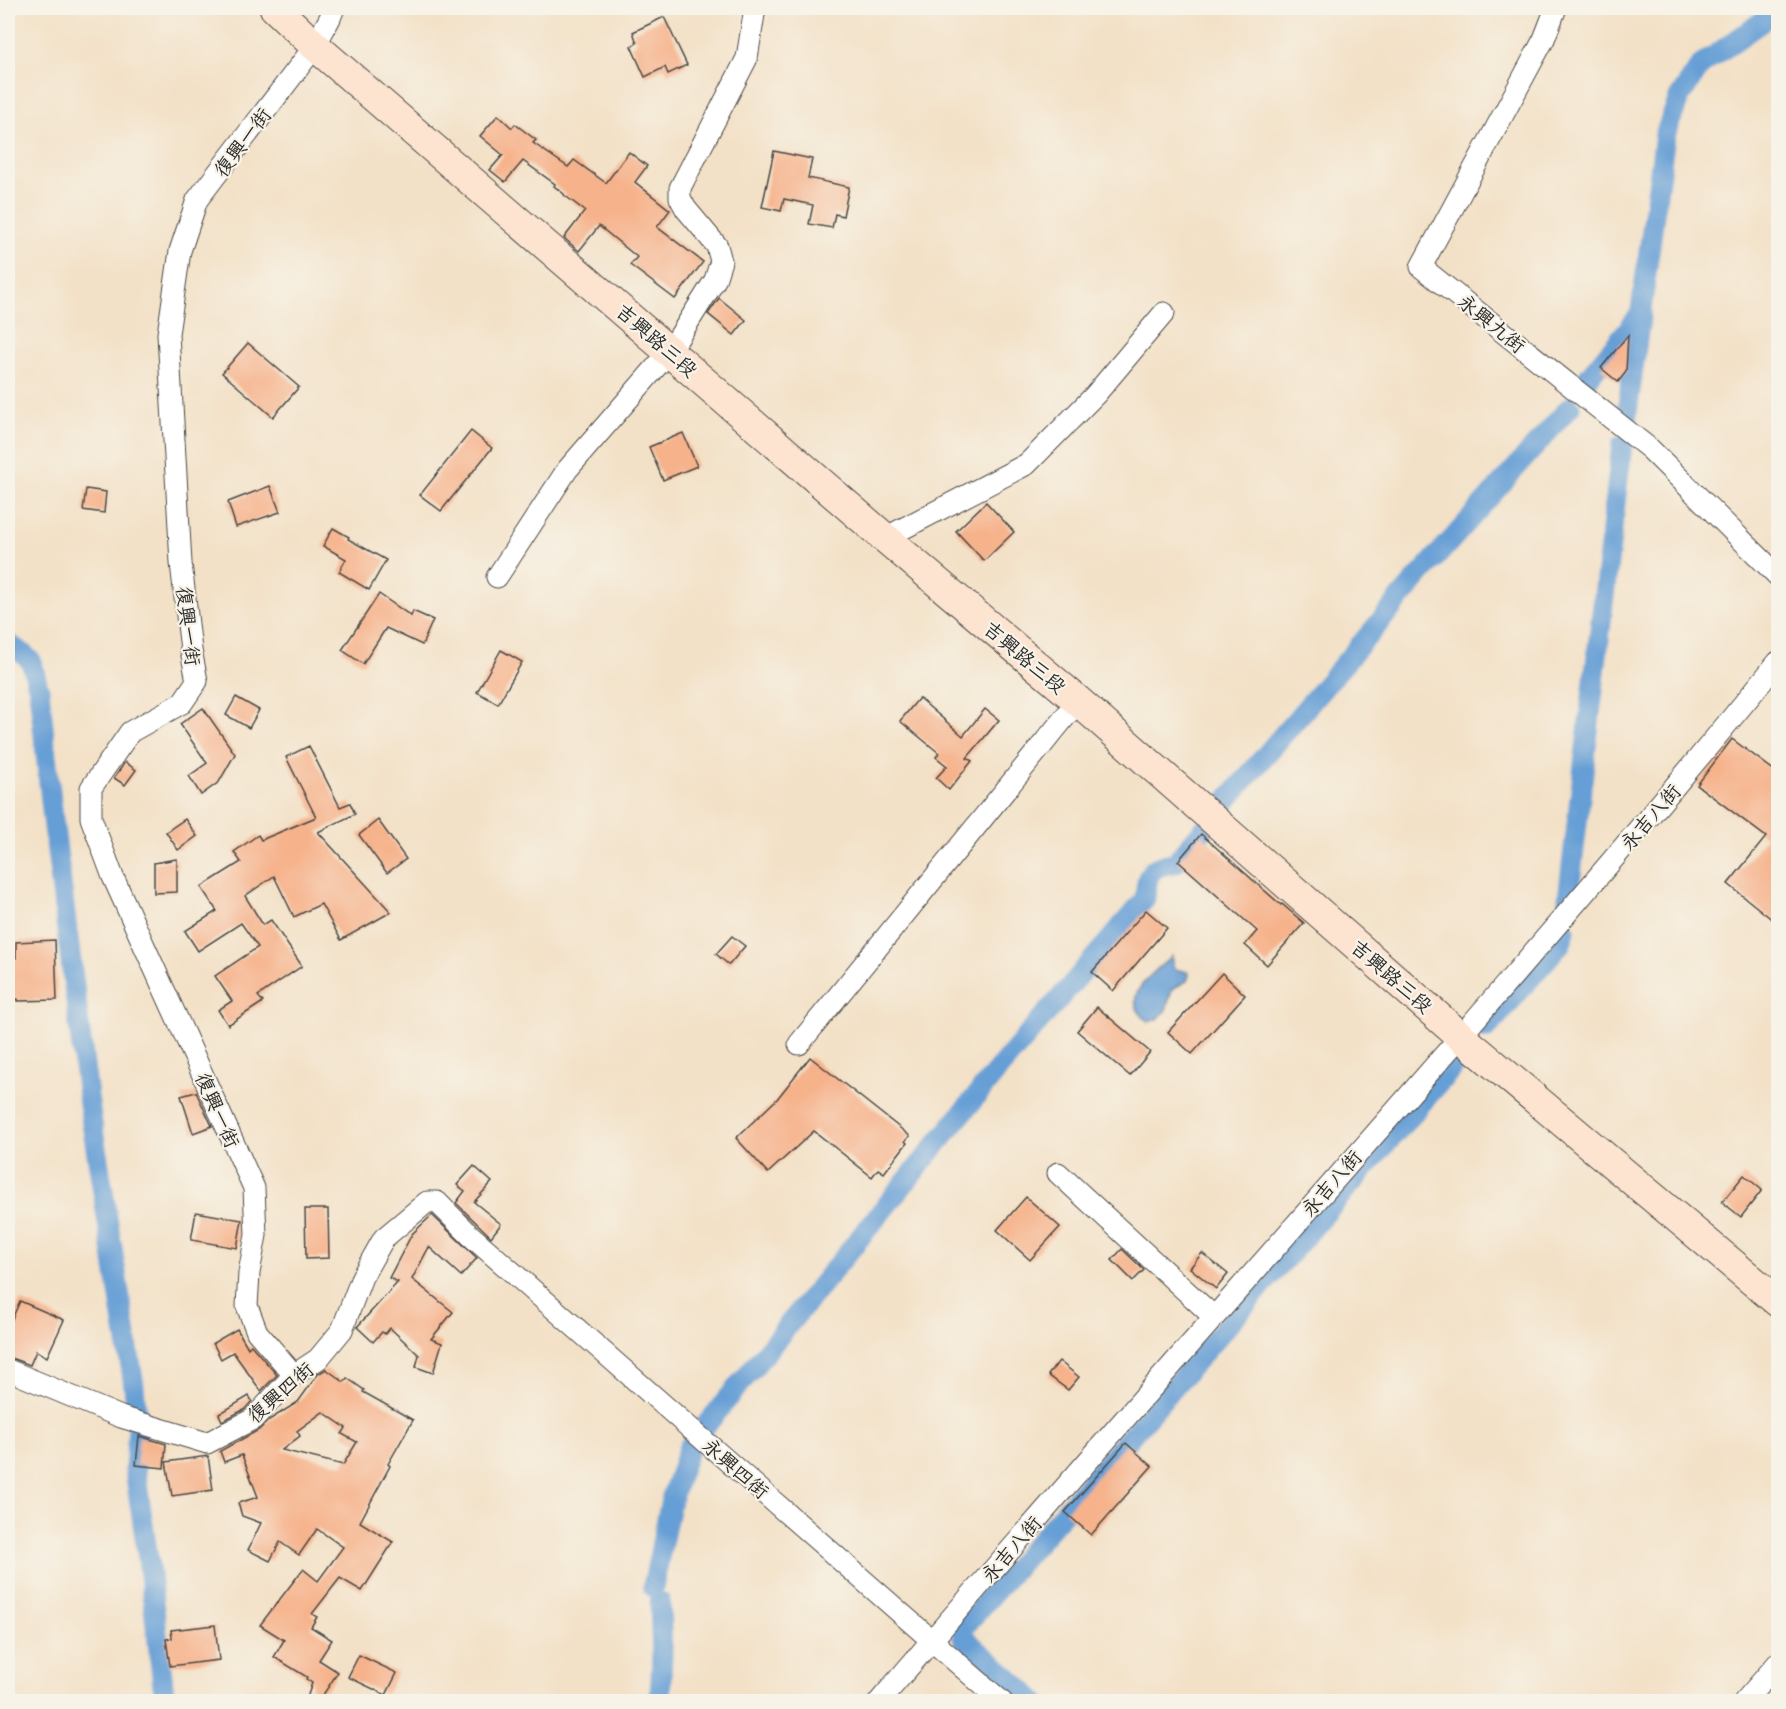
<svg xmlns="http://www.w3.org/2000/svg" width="1786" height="1709" viewBox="0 0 1786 1709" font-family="'Patrick Hand','LXGW WenKai TC',sans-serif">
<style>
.water{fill:#669fd5;stroke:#486580;stroke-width:1.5}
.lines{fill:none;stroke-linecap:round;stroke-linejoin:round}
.canal{stroke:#669fd5;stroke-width:21}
.building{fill:#f6b28b;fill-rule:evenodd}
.street-casing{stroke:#494642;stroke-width:23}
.secondary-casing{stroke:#494642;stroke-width:32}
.street{stroke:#fff;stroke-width:21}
.secondary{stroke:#fde4d1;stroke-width:30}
.labels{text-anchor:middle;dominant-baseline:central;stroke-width:4.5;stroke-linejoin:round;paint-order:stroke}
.street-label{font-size:20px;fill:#2b2b2b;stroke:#f7f3e8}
</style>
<rect width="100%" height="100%" fill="#f7f3e8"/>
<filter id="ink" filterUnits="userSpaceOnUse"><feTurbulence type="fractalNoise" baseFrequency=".0167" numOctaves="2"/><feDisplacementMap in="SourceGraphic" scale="12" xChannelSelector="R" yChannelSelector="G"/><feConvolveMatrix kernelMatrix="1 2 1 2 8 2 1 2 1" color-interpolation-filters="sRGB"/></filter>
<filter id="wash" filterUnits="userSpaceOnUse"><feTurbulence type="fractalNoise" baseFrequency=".008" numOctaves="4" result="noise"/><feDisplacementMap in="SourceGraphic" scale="24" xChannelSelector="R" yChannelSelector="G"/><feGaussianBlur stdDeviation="1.35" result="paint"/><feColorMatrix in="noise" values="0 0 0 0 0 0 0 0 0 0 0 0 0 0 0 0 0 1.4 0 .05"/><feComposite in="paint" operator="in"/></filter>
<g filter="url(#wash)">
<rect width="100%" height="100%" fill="#f3e1c7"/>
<path class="water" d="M1172,956L1173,966L1175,969L1187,972L1189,975L1187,981L1172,989L1166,1010L1158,1019L1148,1021C1116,997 1153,974 1172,956Z"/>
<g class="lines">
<g class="canal">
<polyline points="1582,385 1640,315"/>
<polyline points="1626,420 1665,135 1679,98 1700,66 1778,10"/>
<polyline points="8,644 21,652 31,661 39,690 53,819 89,1104 134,1386 137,1420"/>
<polyline points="1223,805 1421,574 1570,407"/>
<polyline points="1568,899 1622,445"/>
<polyline points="1487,1028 1561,943 1565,931"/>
<polyline points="138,1427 135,1470 148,1558 165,1702"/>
<path d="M702,1430L996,1072L1145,899C1147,873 1149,866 1175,863L1203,830"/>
<polyline points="653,1587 671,1500 689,1447"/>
<polyline points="660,1602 662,1654 660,1702"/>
<polyline points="1036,1702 963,1637 963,1628 1461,1058"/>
</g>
</g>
<g id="blocks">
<g class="building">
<polygon points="664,17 687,65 668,74 665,67 645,77 631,46 637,43 633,32"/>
<polygon points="498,115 512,128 515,124 536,140 533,143 568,167 574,160 606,183 629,152 647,166 635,182 670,210 657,227 703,262 675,299 630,265 637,257 599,226 579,251 564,238 585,211 564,195 564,194 554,186 555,184 523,161 505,182 490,170 503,155 480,136"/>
<polygon points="774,151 812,159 808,178 849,187 843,216 835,214 832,228 809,224 813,205 784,199 781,211 762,207"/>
<polygon points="719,298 746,320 734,335 708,314"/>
<polygon points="1628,335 1626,372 1618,382 1601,368"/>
<polygon points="248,343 299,387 273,417 222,373"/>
<polygon points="471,431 492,448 441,511 420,495"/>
<polygon points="683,433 697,466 663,480 649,447"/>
<polygon points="270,486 280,512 236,527 228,502"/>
<polygon points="86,489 106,492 104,513 83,510"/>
<polygon points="986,502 1014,532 984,561 956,531"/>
<polygon points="333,528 349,537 348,539 386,560 369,590 339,572 346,559 323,546"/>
<polygon points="379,594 411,616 413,611 433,620 422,645 386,628 363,664 342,650"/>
<polygon points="501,650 522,662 498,704 477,692"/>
<polygon points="236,697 259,710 249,728 226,715"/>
<polygon points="919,698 963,736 985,709 999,720 967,758 972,761 949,790 936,778 947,766 936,757 939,753 900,721"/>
<polygon points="203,708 235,754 219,782 201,795 189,776 207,763 180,724"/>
<polygon points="1732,739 1779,774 1779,925 1728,884 1766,837 1697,785"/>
<polygon points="309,746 340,807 350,803 355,814 318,832 391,912 341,940 321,904 294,917 274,876 245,896 263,925 271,920 302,966 258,996 263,1002 228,1025 218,1010 232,1001 215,976 258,947 241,923 198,951 185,931 217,911 201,887 241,862 234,852 258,835 261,840 316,817 286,757"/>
<polygon points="125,762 136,770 125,785 114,778"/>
<polygon points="185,819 197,836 178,850 166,832"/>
<polygon points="378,820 406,859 387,873 359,835"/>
<polygon points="1201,834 1281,905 1282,904 1304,923 1267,965 1245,945 1257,931 1178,861"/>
<polygon points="177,859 177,892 154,893 154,863"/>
<polygon points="1146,910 1167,928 1113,991 1092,972"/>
<polygon points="732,936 745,946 729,965 716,954"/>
<polygon points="55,940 57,1000 18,1001 18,999 8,1000 8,958 16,958 16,942"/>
<polygon points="1222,973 1245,995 1192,1054 1168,1032"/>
<polygon points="1097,1007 1150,1052 1130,1076 1077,1031"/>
<polygon points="810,1057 910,1136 905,1141 907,1143 884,1173 878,1169 872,1177 814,1131 768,1173 736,1138 777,1099"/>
<polygon points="196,1092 212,1126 193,1133 181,1096"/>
<polygon points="474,1166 492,1182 474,1202 501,1224 491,1237 456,1203 465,1191 457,1185"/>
<polygon points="1744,1175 1762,1190 1741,1217 1722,1202"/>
<polygon points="1026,1197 1060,1227 1030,1260 997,1230"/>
<polygon points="305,1209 328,1209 329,1258 306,1259"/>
<polygon points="196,1212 242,1220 237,1248 191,1240"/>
<polygon points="432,1215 477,1258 461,1276 429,1247 412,1279 453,1312 431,1339 442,1343 433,1373 416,1367 419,1355 390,1328 385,1334 382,1332 373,1342 357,1327 398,1282 389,1278 412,1234"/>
<polygon points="1122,1249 1144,1270 1133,1281 1112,1260"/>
<polygon points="1202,1253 1228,1274 1216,1289 1190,1268"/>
<polygon points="20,1301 64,1320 47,1357 36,1351 30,1365 8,1357 8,1328"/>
<polygon points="237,1329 248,1348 251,1345 277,1375 261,1391 233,1352 221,1359 213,1343"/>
<polygon points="1059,1361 1079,1377 1068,1390 1048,1375"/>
<path d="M326,1369L344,1382L347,1378L364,1390L363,1392L413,1420L388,1464L390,1466L360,1522L393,1542L362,1591L340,1578L312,1614L317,1617L311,1627L332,1640L319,1660L338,1672L319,1701H306L312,1683L306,1679L307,1677L274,1657L284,1640L260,1625L303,1569L318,1581L343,1547L317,1529L299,1555L280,1542L270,1561L248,1550L261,1523L242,1516L238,1503L258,1497L242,1455L224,1462L220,1451L259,1430L269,1420L298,1402L318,1374ZM323,1412L346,1428L342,1434L357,1442L343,1465L282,1450L300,1436L297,1431Z"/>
<polygon points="249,1396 252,1401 245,1409 222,1421 219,1414"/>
<polygon points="139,1436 166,1444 164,1468 136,1465"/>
<polygon points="1126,1443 1152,1466 1091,1535 1065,1512"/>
<polygon points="208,1456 213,1490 172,1496 166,1462"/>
<polygon points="215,1625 219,1660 170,1666 166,1639 172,1638 171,1630"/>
<polygon points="359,1655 397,1673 386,1695 348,1677"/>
</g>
</g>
</g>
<g filter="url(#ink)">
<use href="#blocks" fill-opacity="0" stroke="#494642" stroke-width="1.5"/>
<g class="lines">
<g class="street-casing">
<g id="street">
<polyline points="1556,8 1544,39 1421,267 1650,449 1778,576"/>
<polyline points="885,538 1027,464 1095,395 1164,313"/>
<polyline points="497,577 567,470 670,351 715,280 721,261 717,246 686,209 680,198 680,188 747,58 755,8"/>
<polyline points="799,1044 1078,701"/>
<polyline points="1058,1173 1214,1317"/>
<polyline points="8,1370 121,1417 207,1443 253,1419 294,1375 318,1359 342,1330 362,1277 384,1238 427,1202 437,1202 470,1235 1002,1702"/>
<polyline points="294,1375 257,1332 247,1306 249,1273 256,1235 254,1188 113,877 91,818 91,788 130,732 182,703 197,681 191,650 181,563 168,334 180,251 197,200 315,46 330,18 334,8"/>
<path d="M879,1702C1177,1353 1488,1016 1778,662"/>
<polyline points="1744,1702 1778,1663"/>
</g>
</g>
<g class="secondary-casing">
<polyline id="secondary" points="275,8 315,46 885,538 1078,701 1460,1036 1778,1302"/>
</g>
<use href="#street" class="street"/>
<use href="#secondary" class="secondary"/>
</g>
</g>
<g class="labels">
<g class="street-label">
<text transform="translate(242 142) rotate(-53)">復興一街</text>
<text transform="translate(1492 323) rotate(39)">永興九街</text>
<text transform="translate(657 340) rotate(41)">吉興路三段</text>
<text transform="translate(189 626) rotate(83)">復興一街</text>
<text transform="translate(1025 657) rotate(40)">吉興路三段</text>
<text transform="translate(1650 817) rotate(-49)">永吉八街</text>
<text transform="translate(1392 976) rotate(41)">吉興路三段</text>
<text transform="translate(218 1110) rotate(66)">復興一街</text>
<text transform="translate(1331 1183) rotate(-49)">永吉八街</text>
<text transform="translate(280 1392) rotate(-41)">復興四街</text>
<text transform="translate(736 1468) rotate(41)">永興四街</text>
<text transform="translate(1011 1549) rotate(-49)">永吉八街</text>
</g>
</g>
<rect width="1786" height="1709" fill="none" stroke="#f7f3e8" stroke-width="30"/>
</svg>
